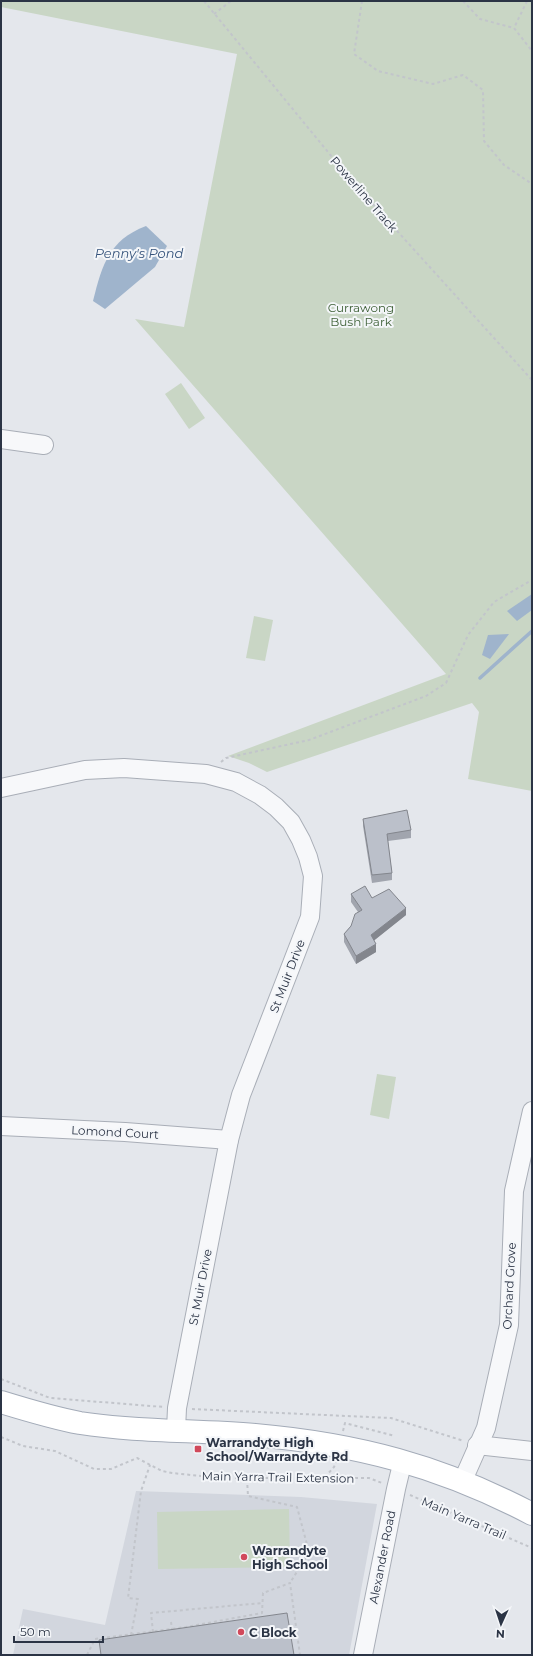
<svg xmlns="http://www.w3.org/2000/svg" width="533" height="1656" viewBox="0 0 533 1656" font-family="Montserrat,sans-serif">
<style>
.built{fill:#d2d6de}
.green{fill:#c9d6c5}
.water{fill:#9fb4cc}
.lines{fill:none;stroke-linecap:round;stroke-linejoin:round}
.stream{stroke:#9fb4cc;stroke-width:3.5}
.minor-casing{stroke:#a9aeb7;stroke-width:20}
.major-casing{stroke:#a3abb8;stroke-width:24}
.path{stroke:#c2c5cb;stroke-width:2;stroke-dasharray:3 3;stroke-linecap:butt}
.minor{stroke:#f7f8fa;stroke-width:18}
.major{stroke:#fff;stroke-width:22}
.wall{fill:#a1a5ae}
.shaded-wall{fill:#83868d}
.building{fill:#bbc0ca;stroke:#83868d}
.poi-dot{fill:#d1495b;stroke:#f4f6f9;stroke-width:1.5}
.labels{text-anchor:middle;dominant-baseline:central;stroke-width:4;stroke-linejoin:round;paint-order:stroke}
.street-label{font-size:12px;fill:#2b3445;stroke:#f4f6f9}
.park-label{font-size:12px;fill:#3f6138;stroke:#f4f6f9}
.poi-label{font-size:12px;font-weight:bold;fill:#2b3445;stroke:#f4f6f9;text-anchor:start}
.water-label{font-size:13px;font-style:italic;fill:#34527a;stroke:#f4f6f9}
</style>
<rect width="100%" height="100%" fill="#e4e7ec"/>
<polygon class="built" points="136,1491 301,1497 377,1504 349,1655 13,1655 23,1609 105,1625"/>
<g class="green">
<polygon points="1,1 532,1 532,791 468,779 479,712 472,703 267,772 249,763 228,756 446,674 135,319 184,327 237,54 1,7"/>
<polygon points="181,383 205,418 189,429 165,394"/>
<polygon points="254,616 273,620 265,661 246,658"/>
<polygon points="377,1074 396,1077 389,1119 370,1115"/>
<polygon points="289,1509 290,1567 158,1569 157,1512"/>
</g>
<g class="water">
<path d="M146,226L167,246L155,267L105,309L93,301C102,265 109,240 146,226Z"/>
<polygon points="532,594 532,610 517,621 507,611"/>
<polygon points="509,634 490,659 482,655 488,635"/>
</g>
<g class="lines">
<polyline class="stream" points="480,678 532,631"/>
<g class="minor-casing">
<g id="minor">
<polyline points="1,439 44,445"/>
<polyline points="1,788 85,770 124,768 206,774 236,782 260,795 276,807 291,822 301,840 308,857 313,876 310,917 241,1095 229,1140 177,1408 176,1430"/>
<polyline points="1,1126 125,1132 229,1140"/>
<polyline points="477,1445 532,1451"/>
<polyline points="463,1480 486,1428 509,1325 514,1191 532,1111"/>
<polyline points="363,1655 396,1489 403,1460"/>
</g>
</g>
<g class="major-casing">
<path id="major" d="M1,1402C27,1410 53,1418 80,1423C137,1432 197,1430 255,1435C357,1444 441,1466 532,1514"/>
</g>
<g class="path">
<polyline points="204,1 351,180 532,380"/>
<polyline points="362,1 354,54 378,71 433,84 463,75 483,90 484,141 504,165 532,184"/>
<polyline points="463,1 480,19 514,28"/>
<polyline points="527,1 514,28 532,51"/>
<polyline points="214,14 231,1"/>
<polyline points="221,762 226,758 309,740 426,696 446,683 468,635 494,602 532,580"/>
<polyline points="1,1379 50,1398 164,1407"/>
<polyline points="192,1409 391,1418 464,1441"/>
<polyline points="343,1431 345,1423 395,1436"/>
<polyline points="1,1437 23,1446 55,1451 94,1469 111,1469 137,1458 162,1471 172,1473 220,1478 369,1478 382,1483"/>
<polyline points="325,1477 334,1467 336,1462"/>
<polyline points="247,1479 248,1496 297,1507 309,1552 290,1583"/>
<polyline points="410,1495 532,1548"/>
<polyline points="171,1622 172,1629"/>
<polyline points="153,1632 151,1613 262,1603"/>
<polyline points="131,1635 138,1599 128,1598 141,1491 150,1465"/>
<polyline points="87,1655 95,1639 186,1627 262,1613 263,1593 290,1583 300,1655"/>
</g>
<use href="#minor" class="minor"/>
<use href="#major" class="major"/>
</g>
<g class="wall">
<polygon points="363,819 411,830 411,838 388,841 392,873 392,880 372,883 363,826"/>
<polygon points="351,894 372,898 406,915 374,940 376,952 356,964 344,942 344,934 351,926 358,912 351,902"/>
</g>
<g class="shaded-wall">
<polygon points="406,908 406,915 371,943 371,935"/>
<polygon points="376,944 376,952 356,964 356,956"/>
</g>
<g class="building">
<polygon points="407,810 411,830 387,834 392,873 372,875 363,819"/>
<polygon points="365,886 372,898 389,889 406,908 371,935 376,944 356,956 344,934 351,926 355,914 362,910 351,894"/>
<polygon points="287,1613 294,1655 101,1655 99,1640"/>
</g>
<g class="poi-dot">
<rect x="194" y="1445" width="8" height="8" rx="2"/>
<circle cx="244" cy="1557" r="4"/>
<circle cx="241" cy="1632" r="4"/>
</g>
<g class="labels">
<g class="street-label">
<text transform="translate(364 194) rotate(49)">Powerline Track</text>
<text transform="translate(287 976) rotate(-69)">St Muir Drive</text>
<text transform="translate(115 1132) rotate(3)">Lomond Court</text>
<text transform="translate(509 1286) rotate(-87)">Orchard Grove</text>
<text transform="translate(200 1287) rotate(-79)">St Muir Drive</text>
<text transform="translate(278 1477) rotate(1)">Main Yarra Trail Extension</text>
<text transform="translate(464 1518) rotate(23)">Main Yarra Trail</text>
<text transform="translate(382 1557) rotate(-79)">Alexander Road</text>
</g>
<g class="park-label">
<text x="361" y="307">Currawong<tspan x="361" dy="14">Bush Park</tspan></text>
</g>
<g class="poi-label">
<text x="206" y="1442">Warrandyte High<tspan x="206" dy="14">School/Warrandyte Rd</tspan></text>
<text x="252" y="1550">Warrandyte<tspan x="252" dy="14">High School</tspan></text>
<text x="249" y="1632">C Block</text>
</g>
<g class="water-label">
<text x="139" y="253">Penny's Pond</text>
</g>
</g>
<rect width="533" height="1656" fill="none" stroke="#2b3445" stroke-width="4"/>
<g transform="translate(501 1624) rotate(183)" stroke="#f4f6f9" stroke-width="3" paint-order="stroke">
<path d="M0-3L7 15L0 10L-7 15Z" fill="#2b3445"/>
<text y="-6" font-size="11" font-weight="bold" text-anchor="middle" fill="#2b3445">N</text>
</g>
<path d="M14 1636v6h89v-6" fill="none" stroke="#2b3445" stroke-width="2"/>
<text x="20" y="1636" font-size="12" fill="#2b3445" stroke="#f4f6f9" stroke-width="3" paint-order="stroke">50 m</text>
</svg>
